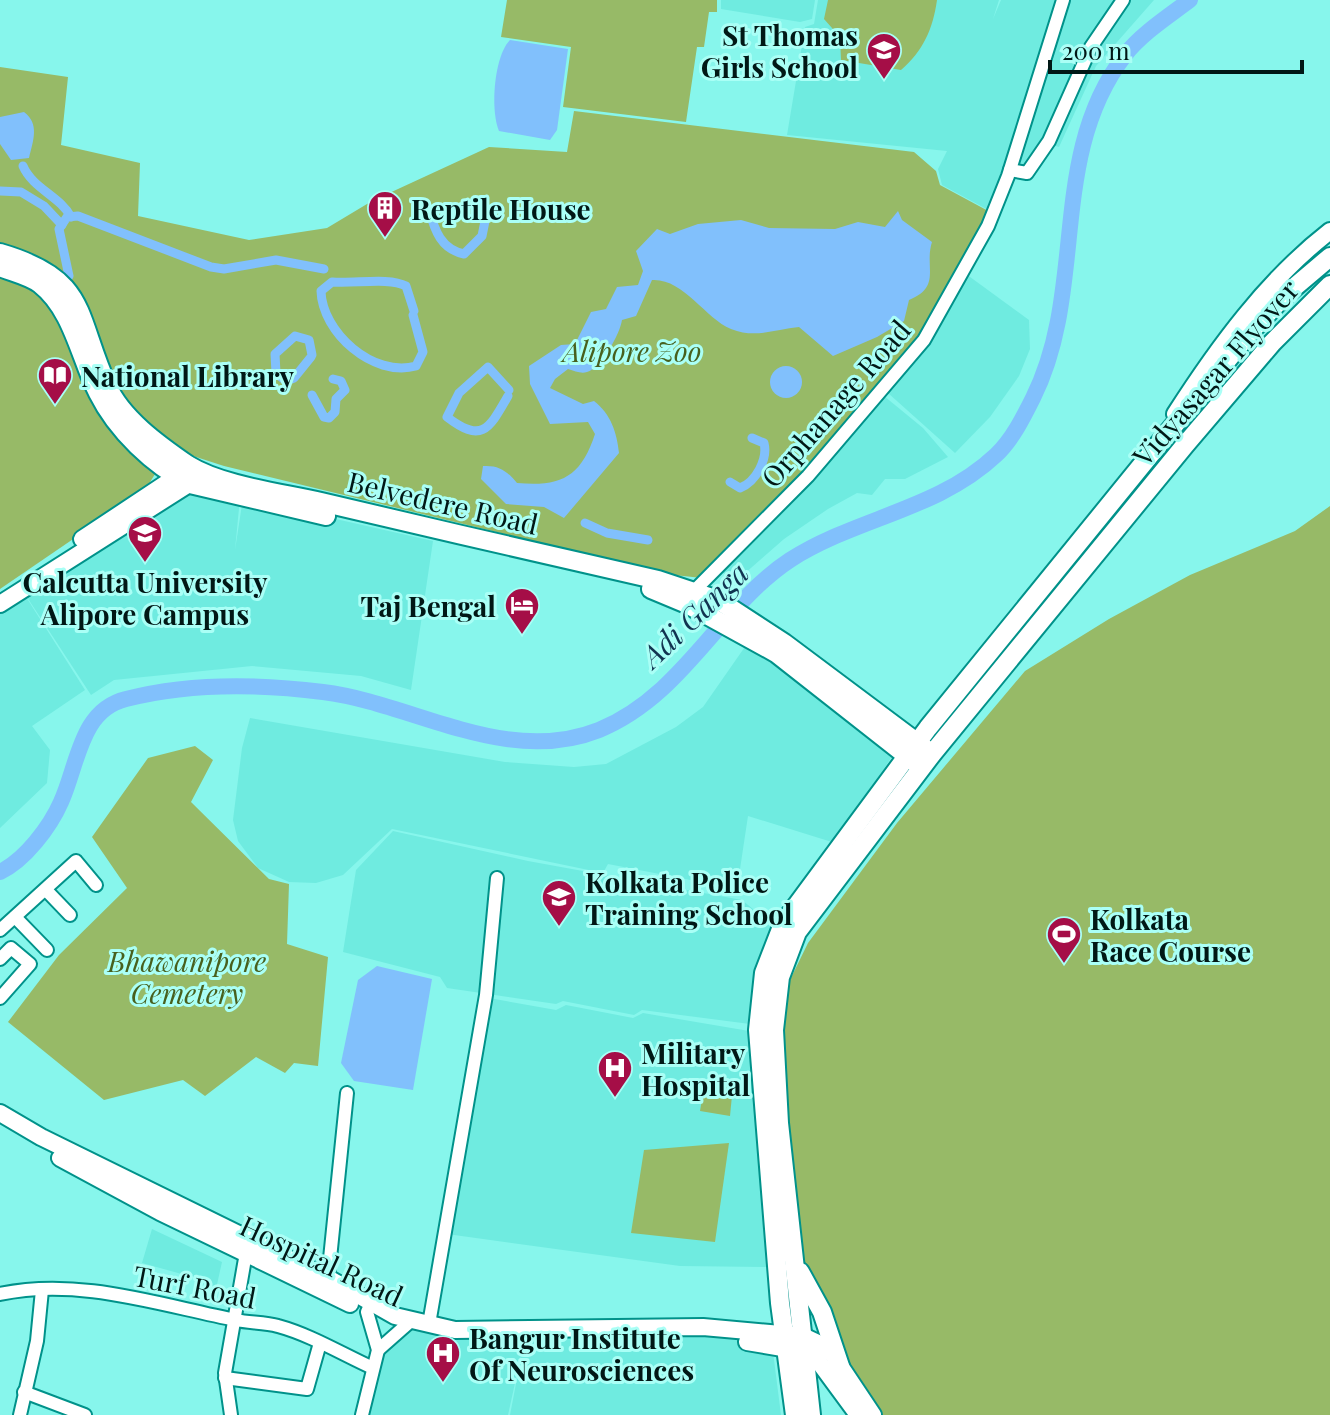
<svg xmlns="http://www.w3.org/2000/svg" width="1330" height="1415" viewBox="0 0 1330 1415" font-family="'Playfair Display',serif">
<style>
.built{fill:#6febe0}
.green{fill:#97ba67}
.water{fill:#81c0fc}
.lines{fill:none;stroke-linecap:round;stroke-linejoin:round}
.canal{stroke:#81c0fc;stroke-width:9}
.river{stroke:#81c0fc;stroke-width:16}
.minor-casing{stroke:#00928a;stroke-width:16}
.major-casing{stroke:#00928a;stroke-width:20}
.highway-casing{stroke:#00928a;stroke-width:22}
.minor{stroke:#fff;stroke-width:12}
.major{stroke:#fff;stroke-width:16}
.highway{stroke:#fff;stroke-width:18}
.labels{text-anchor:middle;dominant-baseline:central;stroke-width:6;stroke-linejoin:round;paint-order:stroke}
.poi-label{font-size:28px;font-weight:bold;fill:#011816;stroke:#aafff6;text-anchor:start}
.park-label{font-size:28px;font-style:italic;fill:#47601d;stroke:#aafff6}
.street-label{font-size:28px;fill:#011816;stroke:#aafff6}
.water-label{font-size:30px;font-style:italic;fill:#113350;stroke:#aafff6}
</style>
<rect width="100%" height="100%" fill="#87f6ec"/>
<g class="built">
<polygon points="721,0 815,0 812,19 800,22 721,9"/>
<polygon points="818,0 999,0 993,19 1001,0 1062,0 992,212 942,185 938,169 947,151 787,135 805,27 814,24"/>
<polygon points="1065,0 1154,0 1096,66 1059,147 1046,143 1026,170 1013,169"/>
<polygon points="966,274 1029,320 1030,349 1019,376 990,417 955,453 888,393"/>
<polygon points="884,396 923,428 948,457 905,479 885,479 872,495 857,493 828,509 784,539 735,582 722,572"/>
<polygon points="184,479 240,498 235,550 243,498 433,541 411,690 361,676 252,666 114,680 91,695 21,588"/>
<polygon points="21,589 85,690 32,726 50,750 47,783 0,828 0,603"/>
<polygon points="749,641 893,755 835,843 748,816 737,889 608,864 603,873 392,829 343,875 316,883 289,882 258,868 238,841 233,820 242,748 250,718 505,762 574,767 606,764 676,727 703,707"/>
<polygon points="393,831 528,861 742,900 771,924 750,1024 642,1010 634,1015 563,1001 556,1004 447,988 440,977 343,952 356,870"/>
<polygon points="489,998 556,1010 566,1005 633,1018 643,1013 755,1032 769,1267 680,1266 447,1234"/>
<polygon points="152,1229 222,1262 216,1289 195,1285 196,1278 142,1263"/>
<polygon points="413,1326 705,1334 772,1344 781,1415 510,1415 524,1342 508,1415 364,1415 380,1352"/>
</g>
<g class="green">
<polygon points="507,0 717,0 717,12 709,12 704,47 697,47 686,122 563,107 571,47 501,37"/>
<path d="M828,0H937C933,29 923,51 901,70L841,60L840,37L824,19Z"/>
<polygon points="0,67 68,77 61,145 140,163 138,216 249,240 327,228 372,201 489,147 567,152 574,111 914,152 936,171 940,185 992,213 923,338 795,482 702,578 674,575 224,466 193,456 135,417 114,388 91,316 0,246"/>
<polygon points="0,268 30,280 162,463 145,490 0,589"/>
<polygon points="1330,506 1330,1415 878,1415 825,1329 799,1246 787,1129 783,1032 787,986 808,943 897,823 1025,671 1109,619 1190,575 1295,531"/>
<polygon points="195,746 213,760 191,802 269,879 289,884 287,944 328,957 318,1066 294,1063 285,1073 256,1057 205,1096 183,1080 104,1100 8,1022 59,955 127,888 92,837 148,758"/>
<polygon points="705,1081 733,1085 730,1116 700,1111"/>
<polygon points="729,1143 715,1242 631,1233 644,1150"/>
</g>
<g class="water">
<path d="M510,40L568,49L557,130L550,140L499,131C490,110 494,56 510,40Z"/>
<path d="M24,112C40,124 33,141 29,158L11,160L0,144V117Z"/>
<path d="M898,211L902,220L932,242C924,267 942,287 909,300L904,321L877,337L833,356L799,327C775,329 756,339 731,329C705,318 683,278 652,280L636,316L622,320C620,334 601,368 587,372C581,374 575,371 568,369L555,379L550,388L583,404L594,401C611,414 617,433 619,453L564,518L544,507L506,504L481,479L483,466C499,465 507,471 517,483C561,487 581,477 595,434L588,422L550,424L530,384L529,366L561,345L575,344L591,312L606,309L617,287L638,285L643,271L636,251L657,229L670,234L698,224L741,220L769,228L835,229L858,222L885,227Z"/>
<circle cx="786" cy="382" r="16"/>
<polygon points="377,966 432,979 413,1090 354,1081 341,1063 358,980"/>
</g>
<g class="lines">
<g class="canal">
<path d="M23,166C33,189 60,196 71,217"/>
<polyline points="0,191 21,192 44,206 62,225"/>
<path d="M429,210C435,231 441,249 464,254L482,236L486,216"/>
<polyline points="69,276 59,229 67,217 78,216 211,267 224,269 276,260 324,269"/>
<path d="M413,315L423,352L416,366C373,378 322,332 321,291L332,282C354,284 389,277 406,286L414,311"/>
<polyline points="311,357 294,378 286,381 276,373 275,354 295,336 309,340 312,355"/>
<polyline points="312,395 324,417 329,418 335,412 336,399 345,390 341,381 333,379"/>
<path d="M508,396C489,429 482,444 447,417L459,393L488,367L509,390"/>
<path d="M730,482L740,488C756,482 768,459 764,443L752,438"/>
<polyline points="585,523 607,533 648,540"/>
</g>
<path class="river" d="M0,872C25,860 50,827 61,802C78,765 80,710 126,699C188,683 260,684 323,692C413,703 506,767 599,730C684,695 720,606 790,560C855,518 938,510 996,455C1012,440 1023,418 1033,398C1088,288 1047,156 1125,55C1141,34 1169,16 1190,0"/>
<g class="minor-casing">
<g id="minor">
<polyline points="1010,170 1027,173 1049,141 1091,47 1123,0"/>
<polyline points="694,591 808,476 924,340 988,226 1008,176 1063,0"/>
<polyline points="46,890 70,915"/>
<polyline points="15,917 47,950"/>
<polyline points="0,930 76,861 96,885"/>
<polyline points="0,959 11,948 30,964 0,998"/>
<polyline points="328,1278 347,1093"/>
<path d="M0,1294C79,1277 159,1305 236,1320C249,1323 265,1322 278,1326C311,1335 342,1354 373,1368"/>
<polyline points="429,1324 486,995 497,878"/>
<polyline points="378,1350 412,1320"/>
<polyline points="225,1378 307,1389 320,1343"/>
<polyline points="24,1392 85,1415"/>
<polyline points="20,1415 37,1341 42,1290"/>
<polyline points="231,1415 225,1373 246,1253"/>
<polyline points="362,1415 378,1350 367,1312 371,1303"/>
</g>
</g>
<g class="major-casing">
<g id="major">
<path d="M1175,414C1218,347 1267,280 1330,231"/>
<polyline points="82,539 168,482 184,468"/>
<polyline points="0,604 200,477"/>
<polyline points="0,1113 41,1137 328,1278 395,1316 455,1330 703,1327 803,1336 820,1344 833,1355 873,1415"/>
<polyline points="60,1158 160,1212 350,1304"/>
<polyline points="747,1342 806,1352 816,1358 858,1415"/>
</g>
</g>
<g class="highway-casing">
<g id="highway">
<path d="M0,253C89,279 75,314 107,385C121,418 159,445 188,465C222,486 282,493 321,502C433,529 546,554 658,580L718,600L784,643L927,750"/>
<path d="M0,267C12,272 30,276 40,284C73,310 80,358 98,393C117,431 153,465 190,484L326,516"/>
<polyline points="651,589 687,604 776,653 916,763"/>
<polyline points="800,1272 822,1312 840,1366"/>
<polyline points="795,1415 780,1303 758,1030 764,973 783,924 928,728 1250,332 1284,296 1330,257"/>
<polyline points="811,1415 779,1123 774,1030 780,977 797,932 932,754 1185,445 1272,343 1330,285"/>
</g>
</g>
<use href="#minor" class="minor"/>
<use href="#major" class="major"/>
<use href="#highway" class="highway"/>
</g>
<defs>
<g id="school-pin" transform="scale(1.8)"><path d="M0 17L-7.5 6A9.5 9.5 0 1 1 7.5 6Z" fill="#a50e47" stroke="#aafff6"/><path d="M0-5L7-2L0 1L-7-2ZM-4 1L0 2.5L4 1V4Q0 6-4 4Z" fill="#fff"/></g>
<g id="building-pin" transform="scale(1.8)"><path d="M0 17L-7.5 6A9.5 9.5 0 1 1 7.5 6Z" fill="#a50e47" stroke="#aafff6"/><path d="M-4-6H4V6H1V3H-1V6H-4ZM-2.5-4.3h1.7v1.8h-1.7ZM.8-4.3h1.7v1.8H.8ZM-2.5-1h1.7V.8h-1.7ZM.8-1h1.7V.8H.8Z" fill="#fff"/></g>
<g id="library-pin" transform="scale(1.8)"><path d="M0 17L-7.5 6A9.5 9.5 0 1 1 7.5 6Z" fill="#a50e47" stroke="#aafff6"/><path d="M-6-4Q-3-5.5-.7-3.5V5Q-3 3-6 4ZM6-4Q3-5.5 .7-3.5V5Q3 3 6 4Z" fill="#fff"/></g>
<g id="university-pin" transform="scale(1.8)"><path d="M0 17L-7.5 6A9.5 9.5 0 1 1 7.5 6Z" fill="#a50e47" stroke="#aafff6"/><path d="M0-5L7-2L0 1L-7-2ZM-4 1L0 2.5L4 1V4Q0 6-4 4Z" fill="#fff"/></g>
<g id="hotel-pin" transform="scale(1.8)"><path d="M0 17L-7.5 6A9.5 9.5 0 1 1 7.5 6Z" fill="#a50e47" stroke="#aafff6"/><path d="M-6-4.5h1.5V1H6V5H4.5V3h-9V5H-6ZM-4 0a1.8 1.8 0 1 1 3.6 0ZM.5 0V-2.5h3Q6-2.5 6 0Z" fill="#fff"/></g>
<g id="stadium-pin" transform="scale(1.8)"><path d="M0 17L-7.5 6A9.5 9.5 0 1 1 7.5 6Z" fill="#a50e47" stroke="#aafff6"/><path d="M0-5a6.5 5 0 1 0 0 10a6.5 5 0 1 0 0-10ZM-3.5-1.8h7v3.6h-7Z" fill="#fff"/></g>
<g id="hospital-pin" transform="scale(1.8)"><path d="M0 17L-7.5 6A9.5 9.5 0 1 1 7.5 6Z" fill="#a50e47" stroke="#aafff6"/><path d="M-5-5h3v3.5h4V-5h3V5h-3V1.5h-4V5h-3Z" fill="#fff"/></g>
</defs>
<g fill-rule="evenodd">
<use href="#school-pin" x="884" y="50"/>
<use href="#building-pin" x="385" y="208"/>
<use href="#library-pin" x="55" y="375"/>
<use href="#university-pin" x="145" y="533"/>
<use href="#hotel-pin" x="522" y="605"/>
<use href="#university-pin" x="559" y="897"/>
<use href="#stadium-pin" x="1064" y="934"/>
<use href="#hospital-pin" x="615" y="1068"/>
<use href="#hospital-pin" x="443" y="1353"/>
</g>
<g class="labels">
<g class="poi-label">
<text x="858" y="34" text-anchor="end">St Thomas<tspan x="858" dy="32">Girls School</tspan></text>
<text x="411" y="208">Reptile House</text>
<text x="81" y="375">National Library</text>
<text x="145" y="581" text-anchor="middle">Calcutta University<tspan x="145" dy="32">Alipore Campus</tspan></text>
<text x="496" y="605" text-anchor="end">Taj Bengal</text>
<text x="585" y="881">Kolkata Police<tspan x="585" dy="32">Training School</tspan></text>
<text x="1090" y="918">Kolkata<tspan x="1090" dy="32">Race Course</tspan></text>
<text x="641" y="1052">Military<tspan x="641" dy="32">Hospital</tspan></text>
<text x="469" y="1337">Bangur Institute<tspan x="469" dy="32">Of Neurosciences</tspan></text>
</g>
<g class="park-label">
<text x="632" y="350">Alipore Zoo</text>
<text x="187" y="960">Bhawanipore<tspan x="187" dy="32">Cemetery</tspan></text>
</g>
<g class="street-label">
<text transform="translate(1215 372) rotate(-49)">Vidyasagar Flyover</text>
<text transform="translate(835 403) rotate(-49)">Orphanage Road</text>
<text transform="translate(443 502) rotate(13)">Belvedere Road</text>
<text transform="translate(322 1260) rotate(25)">Hospital Road</text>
<text transform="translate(195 1286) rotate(11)">Turf Road</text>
</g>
<g class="water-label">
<text transform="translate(694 614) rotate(-44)">Adi Ganga</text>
</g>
</g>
<path d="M1050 60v12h252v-12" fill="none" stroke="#011816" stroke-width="4"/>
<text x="1062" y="60" font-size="24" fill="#011816" stroke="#aafff6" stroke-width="6" paint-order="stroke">200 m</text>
</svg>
